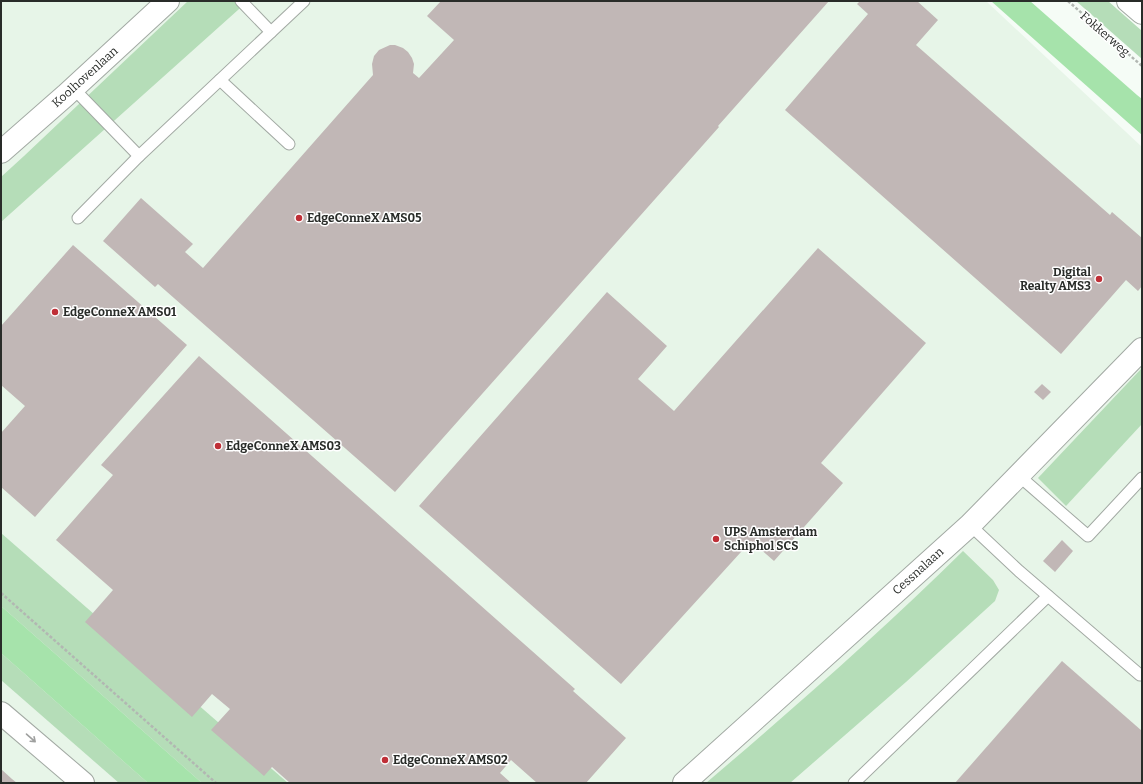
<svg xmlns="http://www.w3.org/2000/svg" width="1143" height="784" viewBox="0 0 1143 784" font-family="Bitter,serif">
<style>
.built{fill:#e7f5e8}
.green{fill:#b5ddb8}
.water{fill:#a6e3ab}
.building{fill:#c1b7b6}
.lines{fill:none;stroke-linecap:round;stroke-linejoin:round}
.service-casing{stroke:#a2a9a3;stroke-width:13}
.minor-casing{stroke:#a2a9a3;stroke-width:24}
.path{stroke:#b2b7b2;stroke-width:2.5;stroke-dasharray:3 2;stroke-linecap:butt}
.service{stroke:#fff;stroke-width:11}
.minor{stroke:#fff;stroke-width:22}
.oneway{stroke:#9fa09f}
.poi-dot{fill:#bf2f37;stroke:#fff;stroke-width:1.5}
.labels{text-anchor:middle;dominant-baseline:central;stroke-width:3;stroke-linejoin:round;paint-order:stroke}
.street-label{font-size:12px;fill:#292c29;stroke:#fff}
.poi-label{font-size:12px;font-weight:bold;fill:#292c29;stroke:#fff;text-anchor:start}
</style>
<rect width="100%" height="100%" fill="#f5fcf6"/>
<polygon class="built" points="1,1 986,1 1142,147 1142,783 1,783"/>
<g class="green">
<polygon points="188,1 248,1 1,222 1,177 24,156"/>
<polygon points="1076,1 1108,1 1142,31 1142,59"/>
<polygon points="1142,368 1142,424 1066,506 1038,478"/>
<polygon points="1,533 288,783 202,783 1,606"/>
<path d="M963,551L993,580L999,590L995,601L906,682L790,783H706C794,708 881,632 963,551Z"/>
<polygon points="1,653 148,783 119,783 1,680"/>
</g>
<g class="water">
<polygon points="991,1 1030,1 1137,95 1142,99 1142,135"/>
<polygon points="1,606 202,783 148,783 1,653"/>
</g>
<g class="building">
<polygon points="441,1 829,1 718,126 719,127 395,492 158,284 155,287 103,241 141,198 193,244 185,252 203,268 373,75 372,64 374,56 379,50 390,45 395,45 403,48 408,52 412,58 414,64 413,73 419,78 454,40 427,16"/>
<polygon points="860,1 917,1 938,20 916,45 1110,215 1112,212 1142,238 1142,286 1138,291 1126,280 1061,354 785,110 868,14 857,4"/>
<polygon points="73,245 187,345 35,517 1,487 1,433 25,406 1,385 1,326"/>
<polygon points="818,248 926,343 821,463 843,483 774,561 751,541 621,684 419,506 607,292 667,346 638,379 674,411"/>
<polygon points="199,356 575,689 573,691 626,738 586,783 537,783 511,760 500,773 511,783 290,783 272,767 264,776 211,730 230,709 212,694 192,717 85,622 113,590 56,540 113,475 101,465"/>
<polygon points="1042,384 1051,392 1043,400 1034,392"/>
<polygon points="1062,540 1073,551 1055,572 1043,561"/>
<polygon points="1062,661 1142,731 1142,783 955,783"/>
<polygon points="1,769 12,779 17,783 1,783"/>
</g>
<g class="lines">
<g class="service-casing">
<g id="service">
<polyline points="241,1 271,32"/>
<polyline points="220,80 289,144"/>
<polyline points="73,88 139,156"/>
<polyline points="78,218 139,156 304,1"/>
<polyline points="1018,475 1088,536 1142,478"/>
<polyline points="970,525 1019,571 1140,675 1142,675"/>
<polyline points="854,783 1048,596"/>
</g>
</g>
<g class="minor-casing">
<g id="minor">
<polyline points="1128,1 1142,13"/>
<polyline points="1,152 66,95 168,1"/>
<polyline points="1,713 83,783"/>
<polyline points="684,783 970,525 1142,349"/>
</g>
</g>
<g class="path">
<polyline points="1068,1 1142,66"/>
<polyline points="1,593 216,783"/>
</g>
<use href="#service" class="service"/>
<use href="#minor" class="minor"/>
</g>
<defs><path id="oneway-shaft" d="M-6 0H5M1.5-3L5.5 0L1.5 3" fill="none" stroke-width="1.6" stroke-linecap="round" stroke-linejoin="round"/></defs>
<use class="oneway" href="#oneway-shaft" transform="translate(31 738) rotate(41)"/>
<g class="poi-dot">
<circle cx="299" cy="218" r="4"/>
<circle cx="1099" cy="279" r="4"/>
<circle cx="55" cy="312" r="4"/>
<circle cx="218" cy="446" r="4"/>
<circle cx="716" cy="539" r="4"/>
<circle cx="385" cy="760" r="4"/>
</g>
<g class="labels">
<g class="street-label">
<text transform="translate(1105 34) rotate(41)">Fokkerweg</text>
<text transform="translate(85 77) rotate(-42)">Koolhovenlaan</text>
<text transform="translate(918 571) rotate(-42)">Cessnalaan</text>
</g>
<g class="poi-label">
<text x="307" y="218">EdgeConneX AMS05</text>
<text x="1091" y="272" text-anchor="end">Digital<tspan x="1091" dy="14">Realty AMS3</tspan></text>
<text x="63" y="312">EdgeConneX AMS01</text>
<text x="226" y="446">EdgeConneX AMS03</text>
<text x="724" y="532">UPS Amsterdam<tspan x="724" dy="14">Schiphol SCS</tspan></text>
<text x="393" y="760">EdgeConneX AMS02</text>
</g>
</g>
<rect width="1143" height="784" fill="none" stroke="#292c29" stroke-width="4"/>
</svg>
